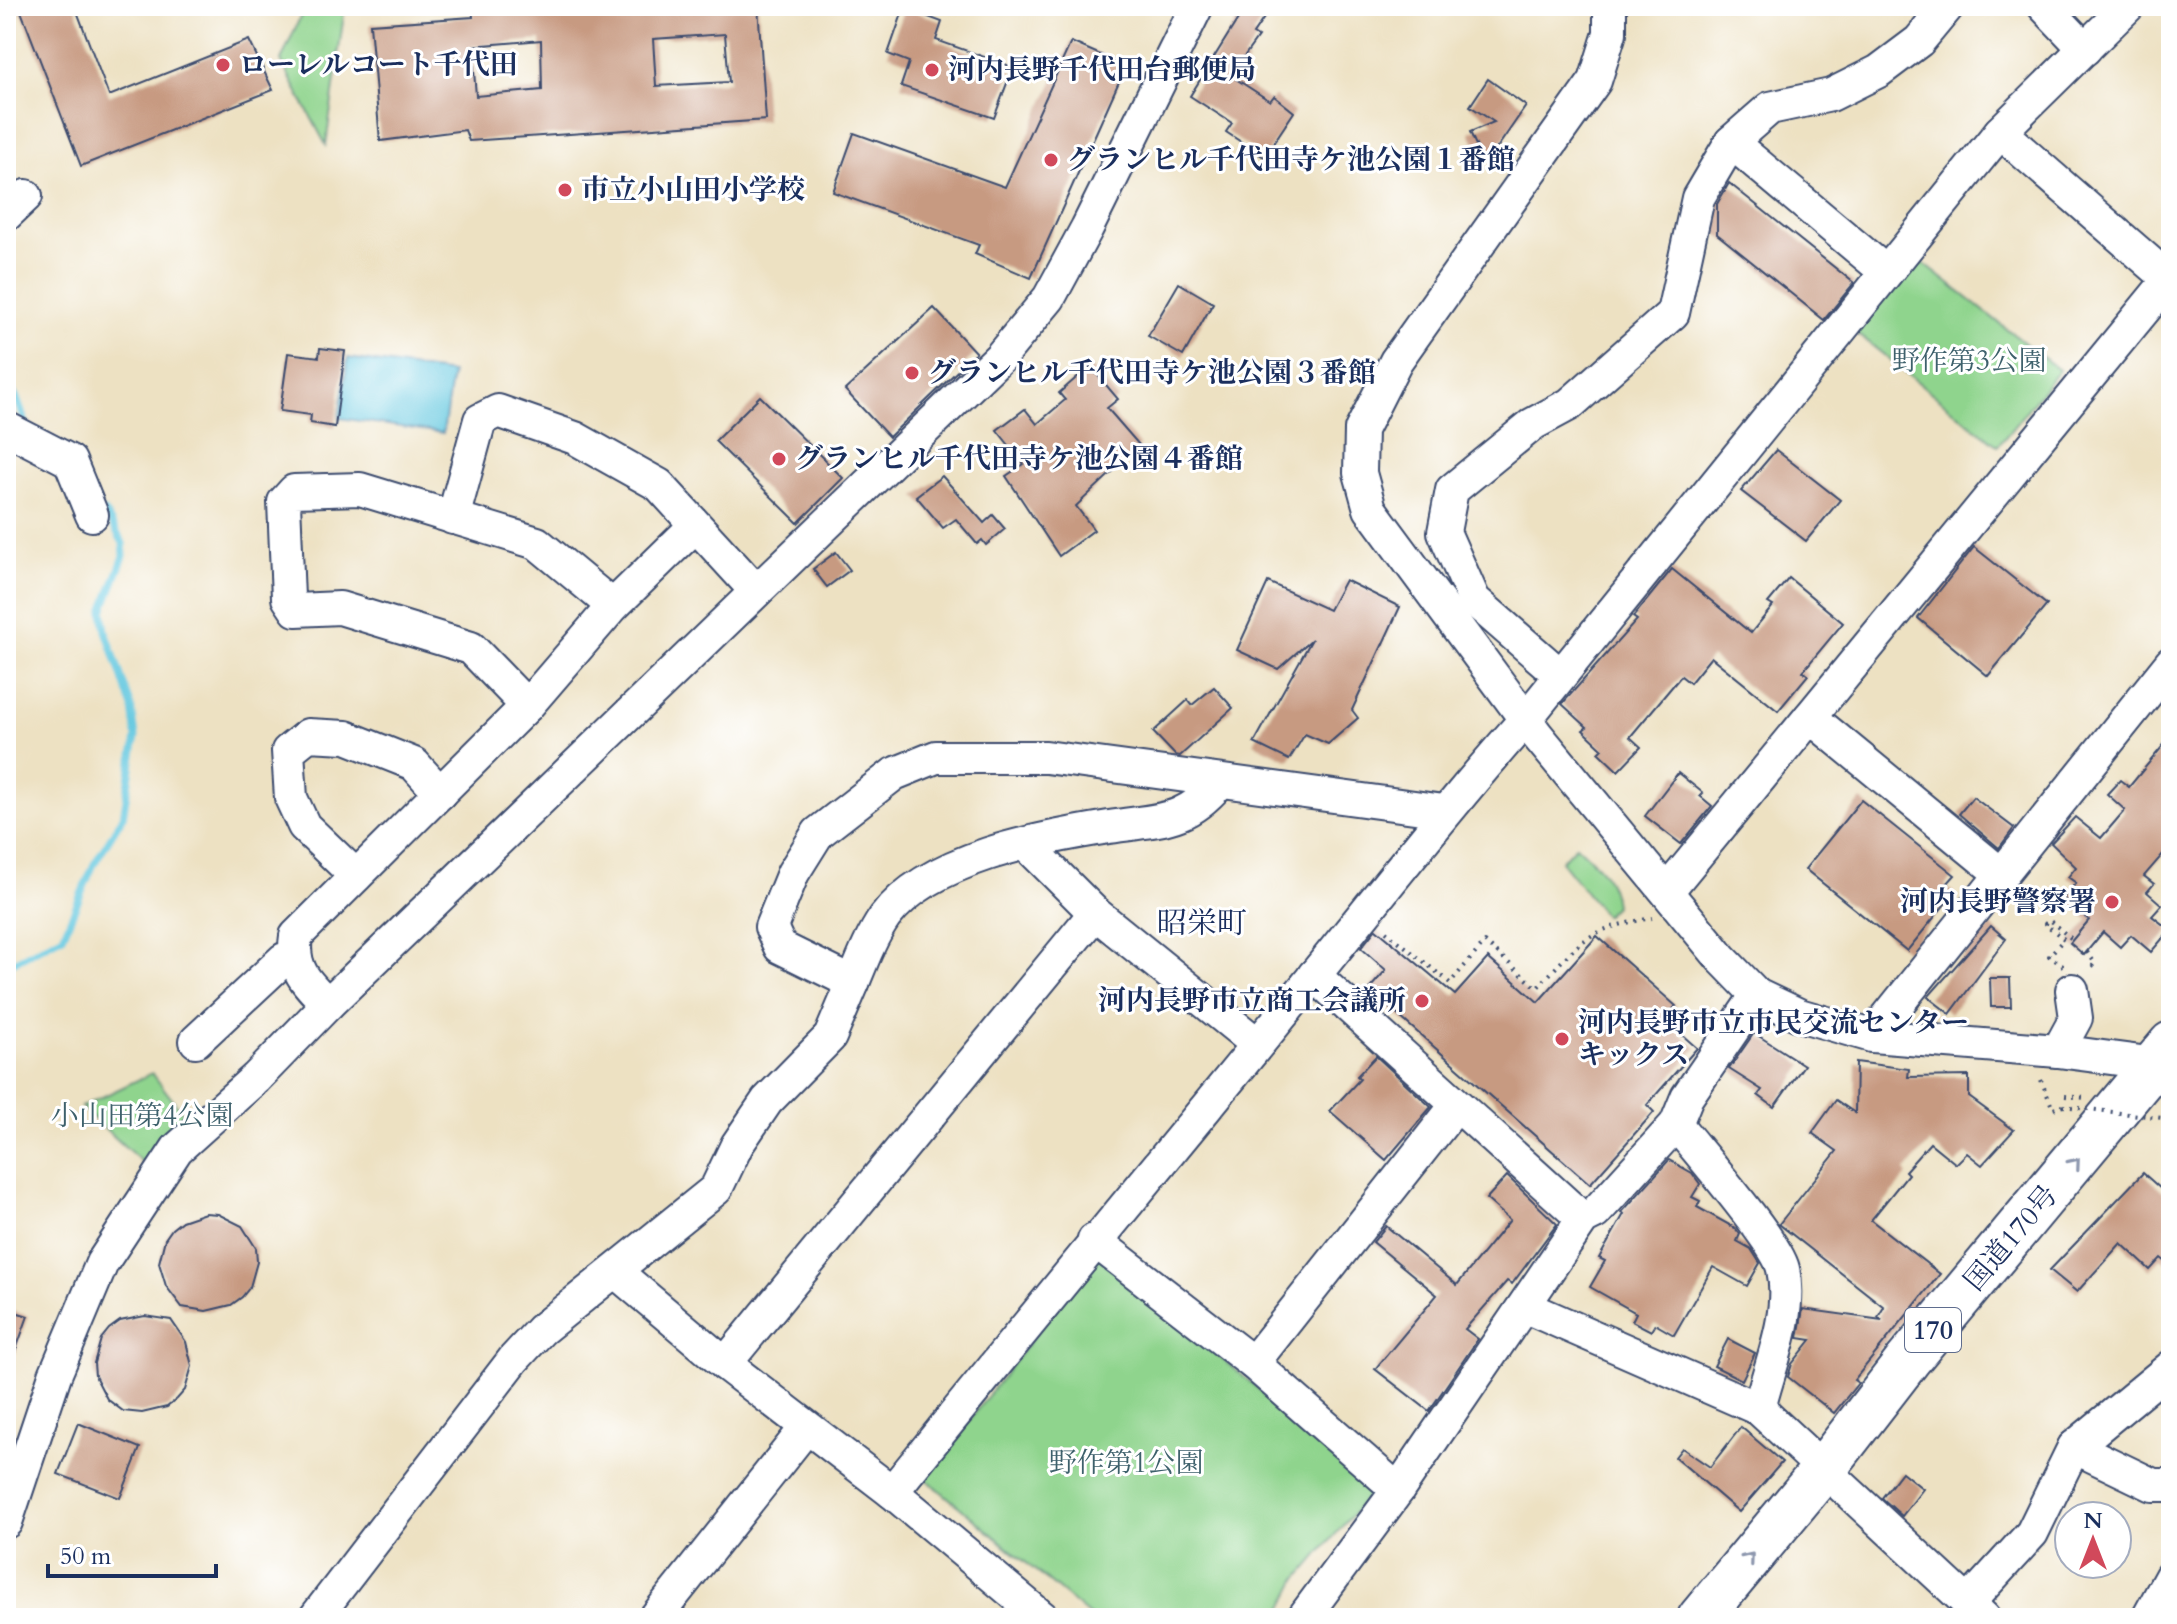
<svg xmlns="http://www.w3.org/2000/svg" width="2177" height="1624" viewBox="0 0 2177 1624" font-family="Cardo,'Noto Serif JP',serif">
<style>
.green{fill:#8fd48d;stroke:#558276;stroke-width:2}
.water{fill:#62c7df;stroke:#3e7b9e;stroke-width:2}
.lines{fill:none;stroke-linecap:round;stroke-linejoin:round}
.stream{stroke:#62c7df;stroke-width:7}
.building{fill:#c79a81;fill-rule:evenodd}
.minor-casing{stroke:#3a4a6d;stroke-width:36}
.highway-casing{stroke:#3a4a6d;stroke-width:48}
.path{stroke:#3a4a6d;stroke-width:4;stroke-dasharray:2 6;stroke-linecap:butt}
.minor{stroke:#fff;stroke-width:32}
.highway{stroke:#fff;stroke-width:44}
.path-bridge{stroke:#3a4a6d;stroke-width:4;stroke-dasharray:2 6;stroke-linecap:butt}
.oneway{stroke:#8d97ae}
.poi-dot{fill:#d1495b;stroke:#fff;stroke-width:3}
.labels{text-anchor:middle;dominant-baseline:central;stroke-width:6;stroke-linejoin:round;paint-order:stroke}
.shield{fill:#fff;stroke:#5f6d8e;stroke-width:2}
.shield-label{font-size:26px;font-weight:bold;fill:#1b2f5e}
.poi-label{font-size:28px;font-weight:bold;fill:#1b2f5e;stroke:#fff;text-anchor:start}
.park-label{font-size:28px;fill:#3e616c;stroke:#fff}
.street-label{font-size:28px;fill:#1b2f5e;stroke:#fff}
.neighbourhood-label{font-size:30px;fill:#1b2f5e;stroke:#fff}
</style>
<rect width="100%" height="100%" fill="#fff"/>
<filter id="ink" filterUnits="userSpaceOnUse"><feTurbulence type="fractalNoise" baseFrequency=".0125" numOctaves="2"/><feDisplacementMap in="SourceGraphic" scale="16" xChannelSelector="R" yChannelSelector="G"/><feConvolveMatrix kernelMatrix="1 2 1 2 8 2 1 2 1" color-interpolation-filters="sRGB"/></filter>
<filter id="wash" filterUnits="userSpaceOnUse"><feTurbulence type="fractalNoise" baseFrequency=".006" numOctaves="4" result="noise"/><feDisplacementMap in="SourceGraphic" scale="32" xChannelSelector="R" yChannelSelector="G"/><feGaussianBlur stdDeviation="1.8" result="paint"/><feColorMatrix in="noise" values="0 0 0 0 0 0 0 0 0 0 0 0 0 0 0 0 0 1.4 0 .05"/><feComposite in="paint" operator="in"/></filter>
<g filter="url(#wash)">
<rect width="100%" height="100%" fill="#ede1c2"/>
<g class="green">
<polygon points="305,6 345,6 326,145 281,61"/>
<polygon points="1909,252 2059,370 1998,446 1849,327"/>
<path d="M1576,845C1596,864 1613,877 1615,906L1605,916L1561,861Z"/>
<polygon points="152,1073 188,1120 143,1163 81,1107"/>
<polygon points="1096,1255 1370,1481 1372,1491 1297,1580 1278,1618 1092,1618 925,1478"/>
</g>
<polygon class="water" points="348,358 452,373 443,433 339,418"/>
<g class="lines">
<g class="stream">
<polyline points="6,384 16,396 27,426"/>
<polyline points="6,966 63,936 94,864 123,817 136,737 132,708 106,631 103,611 124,556 123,543 105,512"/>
</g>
</g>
<g id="blocks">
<g class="building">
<polygon points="19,6 75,6 109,96 249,40 273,90 81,166"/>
<path d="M472,6H758L766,120L469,141L465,130L380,141L370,24L473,17ZM725,34L729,82L656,86L653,39ZM541,40L542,90L476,96L472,46Z"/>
<polygon points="1246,6 1272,6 1253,34 1258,37 1243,58 1248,61 1236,79 1270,101 1274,96 1294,112 1264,157 1226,132 1232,123 1190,96"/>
<polygon points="904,8 942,22 936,40 1013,67 994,118 901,86 909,62 888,54"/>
<polygon points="1071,42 1126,66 1031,278 975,254 979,245 833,192 854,133 1005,187"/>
<polygon points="1488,79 1526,106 1497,148 1500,154 1483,161 1470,132 1494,122 1470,106"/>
<polygon points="1729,183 1854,283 1824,320 1717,234 1717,204"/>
<polygon points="1179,283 1213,303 1183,356 1148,336"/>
<polygon points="934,308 976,353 889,437 845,390"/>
<polygon points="320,348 345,351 335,427 310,423 311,415 280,411 288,353 319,357"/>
<polygon points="1090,366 1118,399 1107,408 1140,446 1076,506 1094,530 1059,556 1006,476 1024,464 997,430 1025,409 1037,424 1065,400 1059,393"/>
<polygon points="760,396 843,478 798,523 715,441"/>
<polygon points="1776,450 1840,500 1806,541 1741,491"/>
<polygon points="942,476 984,523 993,515 1005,529 986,545 982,540 977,544 956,519 943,528 916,496"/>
<polygon points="1974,547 2047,605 1988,676 1918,618"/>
<polygon points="836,552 850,570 827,587 813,569"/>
<polygon points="1672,569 1751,633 1773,606 1768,603 1789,578 1843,623 1803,671 1808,675 1778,711 1711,657 1690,683 1681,676 1630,737 1641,747 1618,771 1599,753 1603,749 1583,730 1587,727 1562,704 1637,620 1633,617"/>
<polygon points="1345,580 1400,607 1352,710 1358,718 1328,744 1305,734 1289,760 1254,743 1312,639 1278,669 1237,650 1268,582 1329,610"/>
<polygon points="1214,687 1233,708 1180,756 1175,755 1153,732 1188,700 1192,705"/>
<polygon points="2171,736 2171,845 2144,876 2154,884 2147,892 2162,905 2152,916 2170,930 2151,952 2131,935 2120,947 2103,932 2084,955 2070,943 2089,920 2063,898 2076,883 2068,877 2076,867 2051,843 2075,817 2101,838 2125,810 2107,794 2120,780 2129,787"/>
<polygon points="1678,773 1703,793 1700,796 1712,806 1681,844 1645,816"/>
<polygon points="1973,797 2014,828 1999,848 1959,814"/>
<polygon points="1861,800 1955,875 1945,886 1954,893 1907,951 1805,869"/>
<polygon points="1991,926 2006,939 1950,1014 1928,997"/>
<polygon points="1376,929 1455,995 1488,958 1538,1002 1597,936 1676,1006 1664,1019 1697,1048 1647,1105 1654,1112 1590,1184 1383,1002 1378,1008 1364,995 1386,970 1361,948"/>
<polygon points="1990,978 2010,978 2011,1007 1991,1007"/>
<polygon points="1754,1033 1804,1065 1774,1107 1758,1095 1762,1090 1729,1069"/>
<polygon points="1376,1056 1431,1107 1386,1160 1330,1111 1360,1079 1357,1076"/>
<polygon points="1856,1062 1909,1069 1908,1077 1969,1076 1969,1097 2014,1130 1982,1165 1967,1153 1956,1164 1930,1143 1905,1171 1908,1174 1871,1220 1940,1274 1854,1380 1858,1383 1834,1413 1788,1377 1792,1364 1811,1340 1798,1338 1803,1309 1882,1320 1878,1317 1884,1307 1779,1224 1837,1151 1812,1133 1836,1100 1855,1113"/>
<polygon points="1669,1160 1692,1173 1700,1184 1692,1197 1700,1201 1697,1207 1735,1228 1740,1234 1737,1241 1751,1249 1760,1263 1747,1286 1713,1267 1674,1335 1655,1324 1651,1331 1632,1321 1636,1313 1590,1287 1605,1261 1599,1258 1624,1214 1622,1212"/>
<polygon points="2143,1173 2171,1198 2171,1266 2161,1258 2150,1270 2121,1243 2077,1292 2050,1270"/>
<polygon points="1507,1176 1557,1224 1512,1284 1507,1281 1465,1329 1478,1339 1429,1411 1375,1369 1437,1295 1373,1242 1386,1226 1457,1285 1510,1220 1486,1199"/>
<polygon points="205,1213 218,1214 242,1226 256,1248 257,1262 250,1287 242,1297 231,1305 206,1311 182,1307 166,1286 159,1263 165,1239 172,1229 182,1221"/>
<polygon points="6,1309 28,1316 9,1369 6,1369"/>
<polygon points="145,1316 171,1320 186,1342 192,1366 185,1390 177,1399 167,1407 142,1413 123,1411 107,1399 95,1376 94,1363 101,1339 109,1329 120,1321"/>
<polygon points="1728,1339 1755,1353 1742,1380 1714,1366"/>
<polygon points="78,1423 140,1448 120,1498 58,1474"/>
<polygon points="1741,1427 1782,1462 1739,1512 1675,1457 1682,1448 1710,1467"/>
<polygon points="1902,1472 1923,1489 1902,1516 1882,1498"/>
</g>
</g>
</g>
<g filter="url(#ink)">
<use href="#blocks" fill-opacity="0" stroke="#3a4a6d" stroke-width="2"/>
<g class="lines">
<g class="minor-casing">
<g id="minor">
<polyline points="1610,6 1610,33 1595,81 1396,361 1361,430 1360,473 1370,509 1537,735 1721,958 1757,995 1799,1015 1872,1036 2058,1051 2171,1066"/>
<polyline points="2044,6 2085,49"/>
<polyline points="2000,132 2171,281"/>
<polyline points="1731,142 1886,272"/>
<polyline points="6,215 26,196"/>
<polyline points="6,428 70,461 92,515"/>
<polyline points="453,518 480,420 498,411 575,438 659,485 756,591"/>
<polyline points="1560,675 1474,600 1444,532 1452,490 1533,424 1570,404 1673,313 1698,198 1731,142 1770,108 1831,95 1879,71 1919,41 1948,6"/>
<polyline points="527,706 471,648 340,608 296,610 288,598 284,502 294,491 360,489 537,543 613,606"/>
<polyline points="1810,717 2001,874"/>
<polyline points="1027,845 1095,913 1257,1044"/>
<polyline points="356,876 304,826 291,798 288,751 308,735 346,737 414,764 440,793"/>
<polyline points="1668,890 2171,277"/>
<polyline points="1314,975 1583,1219"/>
<path d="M853,983C862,961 871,937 885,917C929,858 1040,838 1109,827C1158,819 1184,824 1219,783"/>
<path d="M328,1004C306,983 291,968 296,936L527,706L613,606L695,526"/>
<polyline points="1872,1036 2171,663"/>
<polyline points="196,1041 284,959 298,966"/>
<polyline points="2058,1051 2076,1018 2072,990"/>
<path d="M1676,1124C1698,1152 1777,1242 1783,1269C1793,1314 1769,1367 1759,1409"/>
<polyline points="1094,1240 1253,1363 1398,1490"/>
<polyline points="616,1272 725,1364 892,1492 1043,1618"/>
<polyline points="1526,1307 1759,1409 1984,1618"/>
<polyline points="1253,1363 1456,1106"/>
<polyline points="725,1364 1095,913"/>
<polyline points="2074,1447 2153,1485 2171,1485"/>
<path d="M892,1492C1031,1319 1173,1149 1313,977C1384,890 1451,803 1525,720L2000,132L2128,6"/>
<polyline points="6,1522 55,1375 102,1263 177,1149 256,1078 328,1004 1000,357 1049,298 1087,228 1197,6"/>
<polyline points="1967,1604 2032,1533 2074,1447 2171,1367"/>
<polyline points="315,1618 514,1359 541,1330 716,1189 737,1145 767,1101 830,1037 853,983 780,947 771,927 793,873 818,833 894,774 936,757 1046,757 1444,811"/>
<polyline points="655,1618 806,1428"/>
<polyline points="1303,1618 1398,1490 1583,1219 1595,1213 1676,1124 1687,1097 1757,995"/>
<polyline points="2148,1618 2171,1576"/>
</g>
</g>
<g class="highway-casing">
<polyline id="highway" points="1700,1618 1823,1470 1908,1360 2171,1044"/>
</g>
<g class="path">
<path d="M1386,931L1450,983L1485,942L1537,988C1583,939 1584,930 1652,918"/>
<polyline points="2087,952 2095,963 2089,970"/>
<polyline points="2063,966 2049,956 2064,939 2045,924 2049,920 2073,940"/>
<polyline points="2041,1080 2053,1109 2063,1106"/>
<polyline points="2065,1096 2085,1098"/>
</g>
<use href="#minor" class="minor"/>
<use href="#highway" class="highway"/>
<polyline class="path-bridge" points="2063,1106 2171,1119"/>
</g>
<defs><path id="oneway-chevron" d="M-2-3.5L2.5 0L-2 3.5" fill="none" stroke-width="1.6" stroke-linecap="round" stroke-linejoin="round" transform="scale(2)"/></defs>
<g class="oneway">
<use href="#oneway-chevron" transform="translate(2075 1163) rotate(-50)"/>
<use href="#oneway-chevron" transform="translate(1749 1558) rotate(-50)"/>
</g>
</g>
<g class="poi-dot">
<circle cx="223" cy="65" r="8"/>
<circle cx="932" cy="70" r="8"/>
<circle cx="1051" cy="160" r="8"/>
<circle cx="565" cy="190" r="8"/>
<circle cx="912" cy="373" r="8"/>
<circle cx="779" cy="459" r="8"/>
<circle cx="2112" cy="902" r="8"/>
<circle cx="1422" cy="1001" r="8"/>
<circle cx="1562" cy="1039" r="8"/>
</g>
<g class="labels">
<rect class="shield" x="1905" y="1308" width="56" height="44" rx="6"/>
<g class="shield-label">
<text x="1933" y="1330">170</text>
</g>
<g class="poi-label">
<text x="239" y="65">ローレルコート千代田</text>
<text x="948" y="70">河内長野千代田台郵便局</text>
<text x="1067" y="160">グランヒル千代田寺ケ池公園１番館</text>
<text x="581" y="190">市立小山田小学校</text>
<text x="928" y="373">グランヒル千代田寺ケ池公園３番館</text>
<text x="795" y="459">グランヒル千代田寺ケ池公園４番館</text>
<text x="2096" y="902" text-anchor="end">河内長野警察署</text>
<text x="1406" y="1001" text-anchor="end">河内長野市立商工会議所</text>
<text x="1578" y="1023">河内長野市立市民交流センター<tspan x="1578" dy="32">キックス</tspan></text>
</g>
<g class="park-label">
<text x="1969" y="361">野作第3公園</text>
<text x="142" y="1116">小山田第4公園</text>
<text x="1126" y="1463">野作第1公園</text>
</g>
<g class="street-label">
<text transform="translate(2011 1238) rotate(-50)">国道170号</text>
</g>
<g class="neighbourhood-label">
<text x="1202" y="923">昭栄町</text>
</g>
</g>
<rect width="2177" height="1624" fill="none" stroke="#fff" stroke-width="32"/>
<g transform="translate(2093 1540)"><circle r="38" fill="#ffffff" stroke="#a4acbf" stroke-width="2"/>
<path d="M0-6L14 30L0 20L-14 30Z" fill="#d1495b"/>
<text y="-12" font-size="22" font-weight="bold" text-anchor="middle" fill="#1b2f5e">N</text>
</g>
<path d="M48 1564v12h168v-12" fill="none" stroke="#1b2f5e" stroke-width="4"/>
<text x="60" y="1564" font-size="24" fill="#1b2f5e" stroke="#ffffff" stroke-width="6" paint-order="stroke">50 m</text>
</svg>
